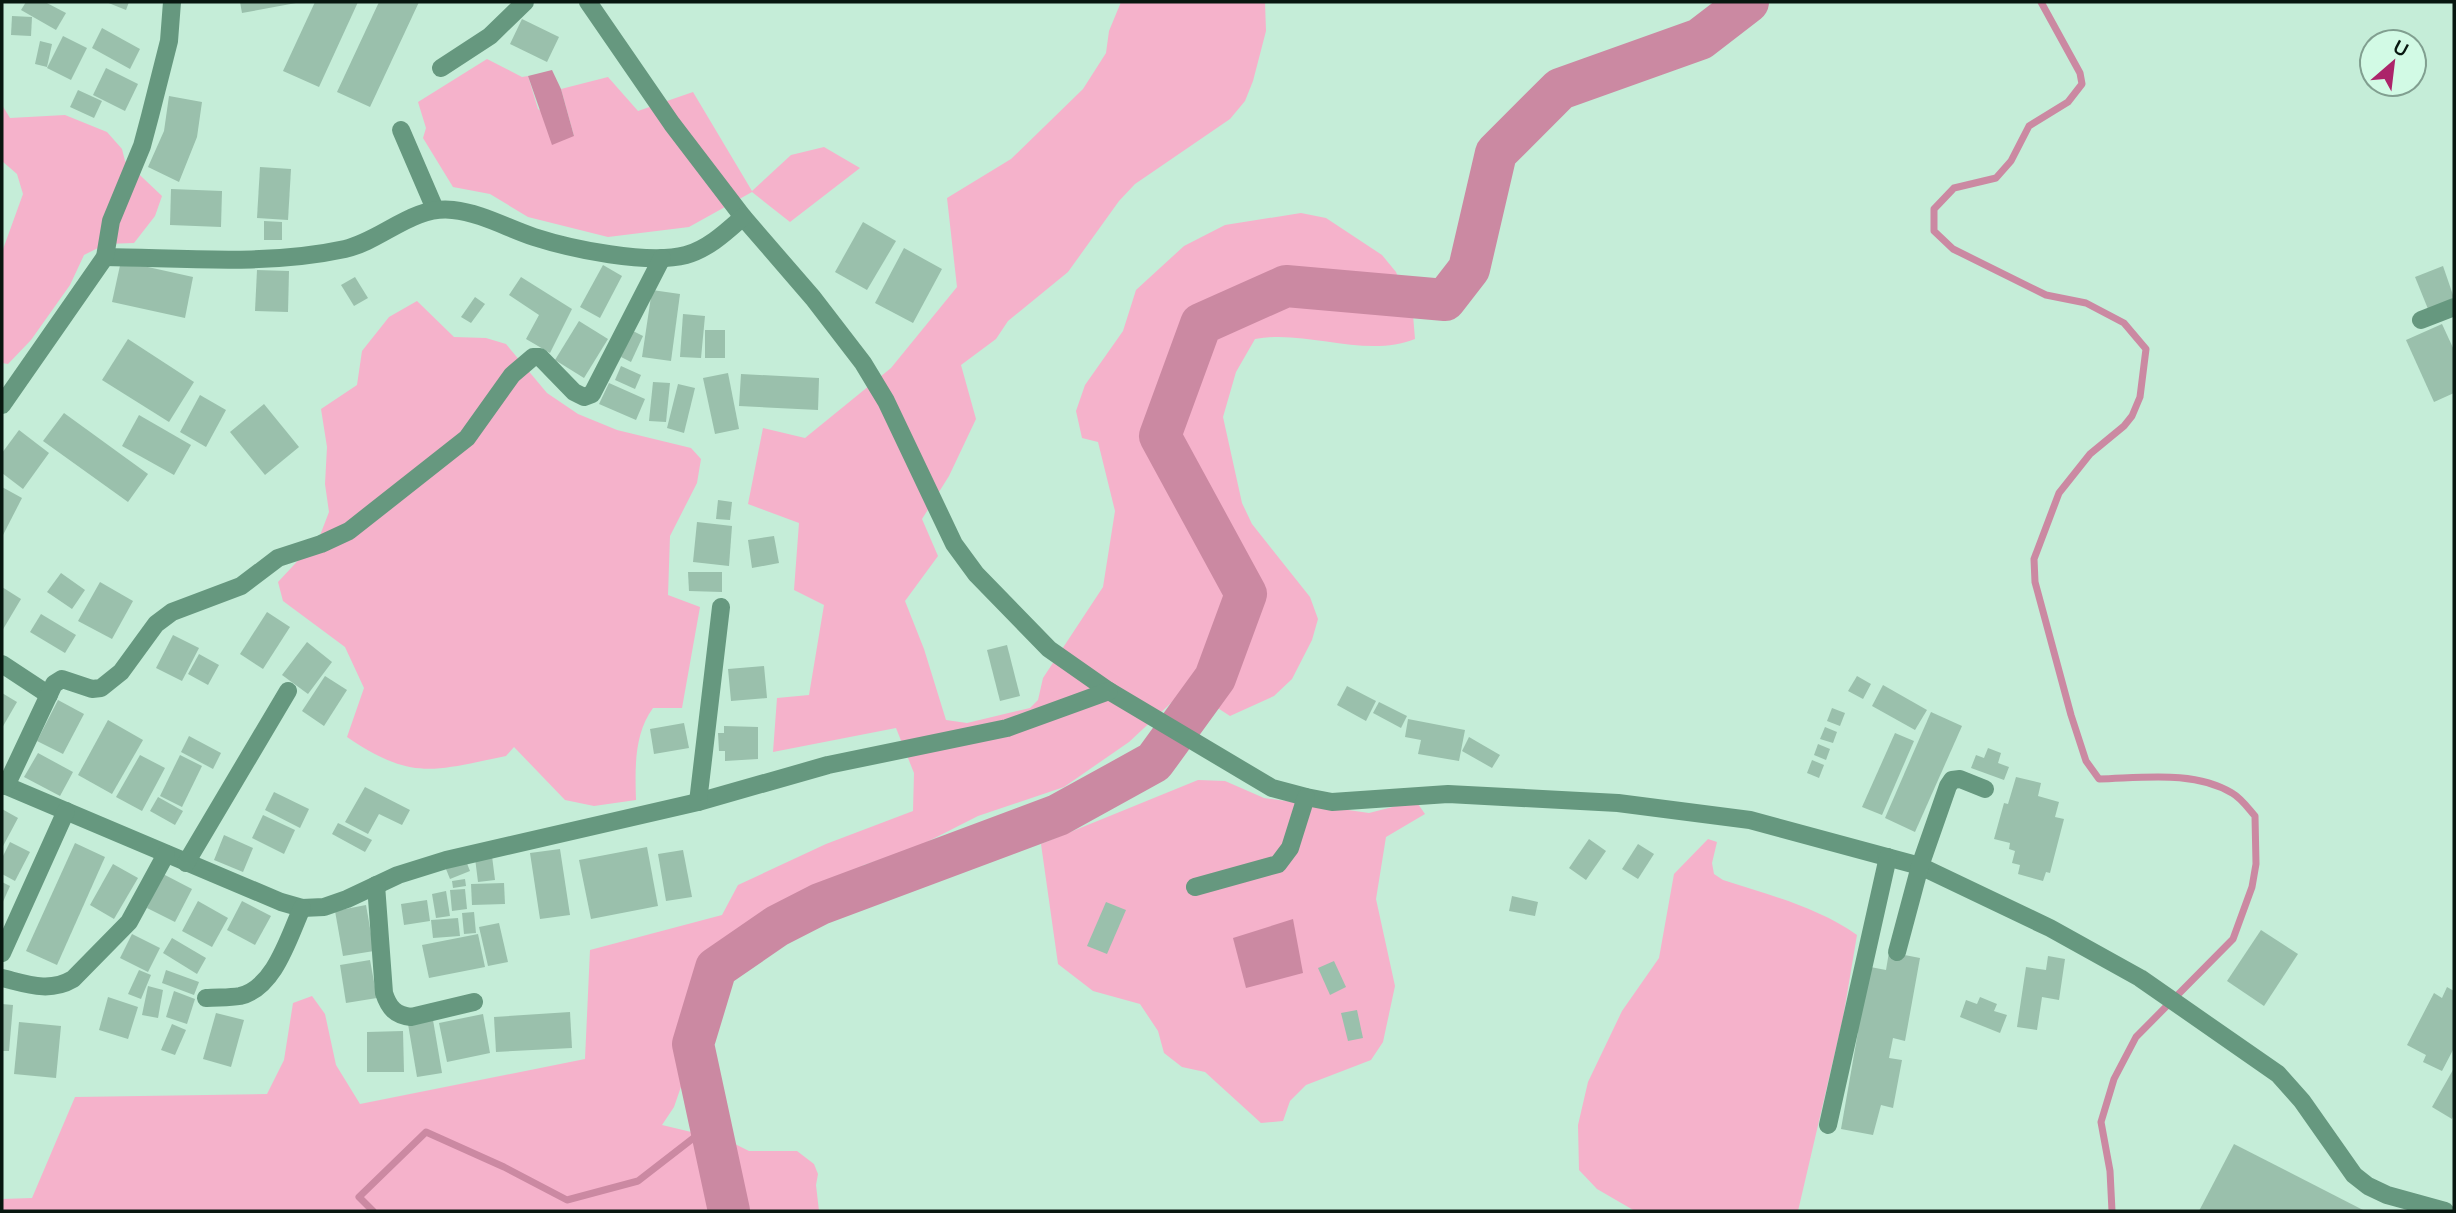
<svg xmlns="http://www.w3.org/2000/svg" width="2456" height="1213" viewBox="0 0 2456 1213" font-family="'Nunito Sans',sans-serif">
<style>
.green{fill:#f5b2cb}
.water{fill:#cb89a2}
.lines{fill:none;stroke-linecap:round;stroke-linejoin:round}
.stream{stroke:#cb89a2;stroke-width:7}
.river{stroke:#cb89a2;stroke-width:42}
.building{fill:#9ac0ac}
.minor{stroke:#66987f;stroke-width:18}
</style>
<rect width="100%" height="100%" fill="#c5edd8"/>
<g class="green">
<path d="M1121,2H1265L1266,31L1253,81L1245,101L1230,119L1135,184L1119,201L1068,272L1008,321L996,339L961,365L976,419L949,476L922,519L938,556L905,601L924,649L946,720L967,723L1030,708L1038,700L1043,678L1103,587L1115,511L1098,442L1082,438L1076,411L1085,385L1123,331L1136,290L1184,246L1225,225L1301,213L1326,218L1382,255L1396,272L1413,315L1415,339C1365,359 1307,329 1255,339L1236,372L1223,417L1242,503L1252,524L1310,597L1318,619L1312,640L1292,679L1274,696L1230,716L1187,688L1129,742L1064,787L978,816L913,849L864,865L716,955L686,1015L687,1058L683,1081L674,1107L662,1125L729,1141L749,1151H797L814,1164L818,1174L816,1185L819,1211H2V1199L32,1198L75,1097L267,1094L284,1060L293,1003L312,996L325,1014L336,1065L360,1104L585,1059L590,950L722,915L738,885L826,844L913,811L914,773L896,728L773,752L777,698L809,695L824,605L794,590L799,523L748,504L763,428L805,438L891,368L957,287L947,198L1011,159L1083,89L1106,53L1109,31Z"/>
<polygon points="487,59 522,77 528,76 538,109 574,136 561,89 608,77 638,111 693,92 752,191 791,155 824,147 860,168 790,222 752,192 689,227 608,237 528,217 490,194 453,187 423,138 426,128 418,102"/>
<polygon points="2,105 10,118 65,115 107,132 122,149 125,161 162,196 155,216 134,243 106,244 84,255 70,285 31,340 8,364 2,363 2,252 23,194 17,174 2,161"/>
<path d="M417,301L454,337L486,338L506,344L547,393L578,414L617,430L691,448L701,459L697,483L670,536L668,595L700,607L682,708H653C634,734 635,768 636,800L594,806L565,800L514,747L506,756C433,771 412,781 347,737L364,688L345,647L283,601L278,582L319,538L329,512L325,484L327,447L321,409L357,385L362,351L389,317Z"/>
<polygon points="1198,780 1225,781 1264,798 1369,813 1416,801 1425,814 1386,837 1376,899 1395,986 1383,1042 1371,1060 1306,1085 1290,1101 1283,1121 1261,1123 1205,1072 1182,1067 1164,1053 1158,1031 1140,1004 1093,991 1058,964 1041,844"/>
<path d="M1708,839L1717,842L1712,863L1714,874L1723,880C1769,895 1817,907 1857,935L1843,1018L1798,1211H1635L1597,1189L1579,1170L1578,1125L1588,1082L1622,1011L1659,958L1674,874Z"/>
</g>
<g class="water">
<polygon points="552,70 561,89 574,136 552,145 528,76"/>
<polygon points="1293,919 1303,973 1246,988 1233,938"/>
</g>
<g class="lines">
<g class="stream">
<path d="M2041,2L2080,73L2082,84L2068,102L2029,126L2011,161L1996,178L1954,188L1934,209V231L1953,249L2046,295L2086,303L2124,323L2146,349L2140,397L2132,416L2124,426L2090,454L2059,493L2034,559L2035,582L2071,715L2086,761L2099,779C2142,778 2194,770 2232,793C2241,798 2248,808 2255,816L2256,864L2252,887L2233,939L2136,1037L2114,1079L2101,1122L2110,1171L2112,1211"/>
<polyline points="373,1211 359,1197 426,1132 504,1167 567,1200 638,1181 709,1126"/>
</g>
<polyline class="river" points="729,1211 693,1044 716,968 777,926 820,904 1058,815 1154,762 1215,678 1246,594 1160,436 1201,324 1286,286 1445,300 1469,269 1496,153 1560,89 1700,39 1748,2"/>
</g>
<g class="building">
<polygon points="26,2 45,2 66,13 56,30 21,10"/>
<polygon points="106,2 129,2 126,10"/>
<polygon points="240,2 296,2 296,3 242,13"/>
<polygon points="315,2 358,2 319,87 283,71"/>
<polygon points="379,2 419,2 370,107 337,92"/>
<polygon points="12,16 32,17 31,36 11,35"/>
<polygon points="522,19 559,37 547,62 510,44"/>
<polygon points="102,28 140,49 130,69 92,48"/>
<polygon points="63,36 87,48 71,80 47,68"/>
<polygon points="40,41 52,44 47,67 35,64"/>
<polygon points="106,68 138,84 125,111 93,95"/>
<polygon points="78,90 102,101 94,118 70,107"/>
<polygon points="169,96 202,102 197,137 179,182 148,167 164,131"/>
<polygon points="260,167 291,169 288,220 257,218"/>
<polygon points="171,189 222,191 221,227 170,225"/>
<polygon points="264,221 282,222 282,240 264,240"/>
<polygon points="863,222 896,241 867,290 835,272"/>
<polygon points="904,248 942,269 913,323 875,303"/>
<polygon points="121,261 193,277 185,318 112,302"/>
<polygon points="603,265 622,276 600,318 580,307"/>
<polygon points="2443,266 2454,298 2428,309 2415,277"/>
<polygon points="257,270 289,271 288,312 255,311"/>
<polygon points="355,277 368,298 354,306 341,285"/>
<polygon points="521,277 572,309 550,353 526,339 539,315 509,295"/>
<polygon points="652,290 680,294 671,361 642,357"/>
<polygon points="475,297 485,304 471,323 461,317"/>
<polygon points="683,314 705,316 701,358 680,357"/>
<polygon points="579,321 608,339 584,378 555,360"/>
<polygon points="2442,324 2454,350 2454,393 2434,402 2406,340"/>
<rect x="705" y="330" width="20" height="28"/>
<polygon points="633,331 643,336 631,362 621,357"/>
<polygon points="128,339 194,382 169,422 102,380"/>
<polygon points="621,366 641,375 635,389 615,380"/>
<polygon points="728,373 739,429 715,434 703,378"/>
<polygon points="741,374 819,378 818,410 739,406"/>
<polygon points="653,382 670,383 666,422 649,421"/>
<polygon points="609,383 645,399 636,420 599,404"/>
<polygon points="678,384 695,388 684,433 667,428"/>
<polygon points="200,395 226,410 206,447 180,432"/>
<polygon points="264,404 299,447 265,475 230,432"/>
<polygon points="64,413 148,474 128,502 43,441"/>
<polygon points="139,415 191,445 174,475 122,446"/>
<polygon points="19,430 49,453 23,489 2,473 2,453"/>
<polygon points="2,487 22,498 2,537"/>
<polygon points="718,500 732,502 730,520 716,519"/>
<polygon points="697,522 732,526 729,566 693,562"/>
<polygon points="774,536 779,563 752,568 748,540"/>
<polygon points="688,572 722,572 722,592 689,591"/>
<polygon points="61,573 85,590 72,609 47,592"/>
<polygon points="100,582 133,601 112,639 78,621"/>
<polygon points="2,587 21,599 2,631"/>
<polygon points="267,612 290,627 263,669 240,654"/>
<polygon points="41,614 76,635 65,653 30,632"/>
<polygon points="173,635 199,648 182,681 156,668"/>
<polygon points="307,642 332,662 308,694 282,675"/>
<polygon points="1007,645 1020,696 1000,701 987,650"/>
<polygon points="199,654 219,665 208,685 188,674"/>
<polygon points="764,666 767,698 731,701 728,669"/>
<polygon points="325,676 347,690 324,726 302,711"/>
<polygon points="1857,676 1871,684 1863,699 1848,691"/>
<polygon points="1883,685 1927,710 1915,730 1872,706"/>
<polygon points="1347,686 1376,701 1366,721 1337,705"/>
<polygon points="2,693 17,702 2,728"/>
<polygon points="58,700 84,714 63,754 37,741"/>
<polygon points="1379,702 1407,716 1401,728 1373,713"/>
<polygon points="1832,708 1845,713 1840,726 1827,721"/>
<polygon points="1931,712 1962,726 1915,832 1885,818"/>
<polygon points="1408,719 1465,730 1459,761 1418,754 1421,740 1405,737"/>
<polygon points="108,720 143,740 112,794 78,775"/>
<polygon points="684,723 689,748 654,754 650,729"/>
<polygon points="724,726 758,727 758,759 725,761 725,751 719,751 718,733 724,733"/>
<polygon points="1825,727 1837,732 1833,743 1820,739"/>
<polygon points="1895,733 1914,741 1882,815 1862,807"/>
<polygon points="189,736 221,753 213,769 181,752"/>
<polygon points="1469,737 1500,755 1492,768 1462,751"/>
<polygon points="1818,744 1830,749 1826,760 1814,755"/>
<polygon points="1988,748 2001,753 1998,763 2009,767 2004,780 1971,768 1976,755 1984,758"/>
<polygon points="38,753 73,772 60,796 24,777"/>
<polygon points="140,755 165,768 142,811 116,797"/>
<polygon points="180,755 202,766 182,807 160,796"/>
<polygon points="1812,760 1824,765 1819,778 1807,773"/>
<polygon points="2016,777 2041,783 2038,796 2059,802 2055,817 2064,819 2050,873 2046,872 2043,881 2018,874 2020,865 2012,863 2015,851 2009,849 2010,843 1994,839 2004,803 2008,804"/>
<polygon points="365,787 410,810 402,825 379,814 368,834 345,822"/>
<polygon points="274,792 309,809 300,828 265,810"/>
<polygon points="158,797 183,811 175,825 150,811"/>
<polygon points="2,809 18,818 2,848"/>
<polygon points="263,815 295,830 284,854 252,838"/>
<polygon points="338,823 372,840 365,852 332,834"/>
<polygon points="224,835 253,848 243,872 214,860"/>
<polygon points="1589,839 1606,851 1586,880 1569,868"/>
<polygon points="10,842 30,852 15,881 2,874 2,858"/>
<polygon points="75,843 105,857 57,965 26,951"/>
<polygon points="1638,844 1654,854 1638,879 1622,869"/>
<polygon points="647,847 658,906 591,919 579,860"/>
<polygon points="560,849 570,915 540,919 530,853"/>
<polygon points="683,850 692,897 666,901 658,854"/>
<polygon points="492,856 495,880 478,882 475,858"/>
<polygon points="466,861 470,871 450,879 446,869"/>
<polygon points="113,864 138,878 114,919 90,905"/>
<polygon points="163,874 192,889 175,922 147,908"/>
<polygon points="465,879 466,886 453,888 452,881"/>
<polygon points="2,882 10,886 2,904"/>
<polygon points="504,883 505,904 472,905 471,884"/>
<polygon points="465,889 467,909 452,911 450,890"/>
<polygon points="446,891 450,916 436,918 432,894"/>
<polygon points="1512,896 1538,902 1535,916 1509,911"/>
<polygon points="427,900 430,921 404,925 401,904"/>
<polygon points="198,901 228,918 212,947 182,931"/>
<polygon points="242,901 271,916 255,945 227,930"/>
<polygon points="1106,902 1126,910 1107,954 1087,946"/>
<polygon points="366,905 374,951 343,956 335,911"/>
<polygon points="474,912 476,933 464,934 462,913"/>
<polygon points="458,918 460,936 433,938 431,920"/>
<polygon points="499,923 508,962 488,966 479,927"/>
<polygon points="2261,930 2298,954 2264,1006 2227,981"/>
<polygon points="132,934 160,948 148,972 120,958"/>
<polygon points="478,934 485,967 429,978 422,945"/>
<polygon points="172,938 206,958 197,974 163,953"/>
<polygon points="1889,952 1920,958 1905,1041 1893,1038 1889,1058 1902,1060 1893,1108 1881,1105 1873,1135 1841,1129 1858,1032 1853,1031 1865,966 1886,970"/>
<polygon points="2048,956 2065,959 2059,1000 2042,997 2037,1030 2017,1027 2026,967 2046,970"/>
<polygon points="370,960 377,998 346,1003 340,965"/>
<polygon points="1334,961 1346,987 1330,995 1318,968"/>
<polygon points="139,970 151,975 141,999 128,994"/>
<polygon points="166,970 199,982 194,995 162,983"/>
<polygon points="148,986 163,990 158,1018 142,1015"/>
<polygon points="2447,987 2454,991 2454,1048 2442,1071 2423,1062 2426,1055 2407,1045 2434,993 2442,998"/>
<polygon points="174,991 195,999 187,1024 166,1017"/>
<polygon points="108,997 138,1007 128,1039 99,1030"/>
<polygon points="1980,997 1997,1004 1994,1011 2007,1015 2000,1033 1960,1017 1966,1000 1977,1004"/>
<polygon points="2,1004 13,1005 9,1051 2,1051"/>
<polygon points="1357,1010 1363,1038 1348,1041 1341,1013"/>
<polygon points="570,1012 572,1048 496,1052 494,1017"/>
<polygon points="216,1013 244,1020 231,1067 203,1059"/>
<polygon points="483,1014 490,1053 447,1062 439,1023"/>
<polygon points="433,1020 442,1073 417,1077 408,1024"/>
<polygon points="19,1022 61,1026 56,1078 14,1074"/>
<polygon points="172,1024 186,1030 175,1055 161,1050"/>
<polygon points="403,1031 404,1072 367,1072 367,1032"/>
<polygon points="2454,1068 2454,1115 2452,1119 2432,1107"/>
<polygon points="2234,1144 2365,1211 2199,1211"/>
</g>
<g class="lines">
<g class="minor">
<polyline points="588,2 672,124 743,217 813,298 863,363 886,401 954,544 976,574 1049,649 1109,691 1272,788 1306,797 1332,802 1448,794 1618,803 1750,820 1920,866 2050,928 2140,978 2278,1074 2302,1101 2354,1175 2368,1186 2387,1195 2445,1211"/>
<polyline points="441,68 490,36 525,2"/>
<polyline points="401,130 435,209"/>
<path d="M105,257C184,258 267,266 345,249C383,240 413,205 453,210C481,213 507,228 534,237C571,249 648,265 686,255C708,249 726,232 743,217"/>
<polyline points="2421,320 2454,307"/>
<polyline points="2,405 105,257 111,221 142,146 150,116 169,41 172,2"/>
<polyline points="2,664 49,695"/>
<polyline points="2,784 281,902 302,908 324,907 347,899 398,875 446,860 698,802 828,765 1007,728 1109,691"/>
<polyline points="6,786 54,684 62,679 92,689 101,688 121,672 156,624 172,612 241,586 278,558 321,544 349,531 467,438 512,375 533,357 540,357 574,392 584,397 592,394 662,258"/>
<polyline points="698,802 721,607"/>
<polyline points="186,863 288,691"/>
<path d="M376,885L384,993C389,1008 395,1015 411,1017L474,1002"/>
<polyline points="1195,887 1278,864 1290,848 1306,797"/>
<polyline points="1897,952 1920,866 1948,786 1952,780 1960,779 1985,789"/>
<polyline points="2,953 66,811"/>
<path d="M2,978C27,984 49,993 73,979L129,922L166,854"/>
<path d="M206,998C217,997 229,998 240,996C275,988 289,936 302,908"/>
<polyline points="1828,1125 1888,857"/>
</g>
</g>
<rect width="2456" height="1213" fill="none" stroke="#081710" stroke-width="7"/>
<g transform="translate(2393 63) rotate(28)"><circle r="33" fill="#d2fae5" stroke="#819f90" stroke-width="2"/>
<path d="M0-5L12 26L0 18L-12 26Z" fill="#ac246a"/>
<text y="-10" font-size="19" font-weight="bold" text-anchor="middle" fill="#081710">U</text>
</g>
</svg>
